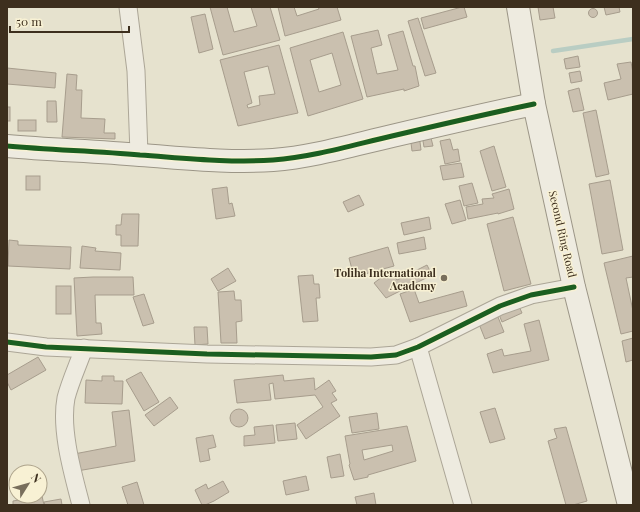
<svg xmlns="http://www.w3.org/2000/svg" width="640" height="512" viewBox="0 0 640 512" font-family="'Playfair Display',serif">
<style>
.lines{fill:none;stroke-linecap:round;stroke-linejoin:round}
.stream{stroke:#b9cdc3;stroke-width:4.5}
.building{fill:#cac0af;stroke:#a79d8d;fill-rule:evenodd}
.street-casing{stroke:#aca697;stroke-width:19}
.secondary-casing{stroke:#9c9687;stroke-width:24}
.street{stroke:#eeebe0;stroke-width:17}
.secondary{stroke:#eeebe0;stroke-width:22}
.cycleway-casing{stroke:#f8f1d4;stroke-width:8}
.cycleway{stroke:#1b5e20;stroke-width:5}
.poi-dot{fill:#786e5c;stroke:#f8f1d4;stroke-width:1.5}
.labels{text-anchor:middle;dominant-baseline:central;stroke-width:3;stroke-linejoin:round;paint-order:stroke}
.street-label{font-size:11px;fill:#3d2f1e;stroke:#f8f1d4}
.poi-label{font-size:11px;font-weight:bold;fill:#3d2f1e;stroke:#f8f1d4;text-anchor:end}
</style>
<rect width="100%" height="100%" fill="#e6e2ce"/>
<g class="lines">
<polyline class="stream" points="553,51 633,39"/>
</g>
<g class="building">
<polygon points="210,7 227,7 234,32 257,26 251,7 270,7 280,40 223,55"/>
<polygon points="278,7 294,7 297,16 319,9 318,7 337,7 341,20 285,36"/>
<polygon points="462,7 464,7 467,17 424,29 421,18"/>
<polygon points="538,7 553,7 555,18 540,20"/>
<polygon points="604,7 619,7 620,12 606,15"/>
<circle cx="593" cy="13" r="4.5"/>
<polygon points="205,14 213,49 199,53 191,17"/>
<polygon points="418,18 436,73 425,76 408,21"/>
<polygon points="378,30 382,45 371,48 377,74 398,70 388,35 403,31 413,66 415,66 419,86 404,91 404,89 367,97 351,36"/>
<path d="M343,32L363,99L308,116L290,48ZM332,53L341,85L319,92L310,60Z"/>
<path d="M279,45L298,113L238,126L220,60ZM268,66L275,94L259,96L260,105L248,108L247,105L252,103L244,72Z"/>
<polygon points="578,56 580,67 566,69 564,59"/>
<polygon points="631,62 633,73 633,94 608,100 604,83 621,79 617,64"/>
<polygon points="7,68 56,73 55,88 7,84"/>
<polygon points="580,71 582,81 571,83 569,73"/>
<polygon points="67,74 77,75 76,90 82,90 81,118 105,119 104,133 115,133 115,139 62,137"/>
<polygon points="579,88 584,110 573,112 568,91"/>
<polygon points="47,101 56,101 57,122 47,122"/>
<rect x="7" y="107" width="3" height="14"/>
<polygon points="596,110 609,174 596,177 583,113"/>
<rect x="18" y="120" width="18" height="11"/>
<polygon points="419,134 421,150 412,151 410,135"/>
<polygon points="430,134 433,146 424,147 422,135"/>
<polygon points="450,139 453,150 458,149 460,161 445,164 440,141"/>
<polygon points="494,146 506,187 492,191 480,151"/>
<polygon points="461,163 464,177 443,180 440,166"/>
<rect x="26" y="176" width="14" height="14"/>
<polygon points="610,180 623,250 602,254 589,184"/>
<polygon points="472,183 478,203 464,206 459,186"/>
<polygon points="227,187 229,204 232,203 235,216 216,219 212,189"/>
<polygon points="509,189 514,209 498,214 498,213 468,219 466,207 483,204 482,199 494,198 492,194"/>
<polygon points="359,195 364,205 348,212 343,202"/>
<polygon points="460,200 466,220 452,224 445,204"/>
<polygon points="122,214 139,214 138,246 121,246 121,235 116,235 116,225 121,225"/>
<polygon points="429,217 431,229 404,235 401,223"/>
<polygon points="513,217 531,284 504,291 487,224"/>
<polygon points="424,237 426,249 399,254 397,243"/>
<polygon points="9,240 18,241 18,245 71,247 70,269 8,266"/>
<polygon points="82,246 96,248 95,251 121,253 120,270 80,268"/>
<polygon points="388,247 394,266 354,277 349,258"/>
<polygon points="633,256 633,277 626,278 633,311 633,331 621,334 604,263"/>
<polygon points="427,265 432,275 386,298 374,283 390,271 397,280"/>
<polygon points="228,268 236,281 218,291 211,279"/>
<polygon points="313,275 314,284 319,284 320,298 316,298 318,321 303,322 298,276"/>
<polygon points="93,277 133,277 134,295 95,295 96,323 101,323 102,334 77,336 74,278"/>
<rect x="56" y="286" width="15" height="28"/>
<polygon points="414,289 419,303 463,291 467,306 410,322 400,294"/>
<polygon points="234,291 235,300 241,300 242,321 236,322 237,343 221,343 218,292"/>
<polygon points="144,294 154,323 143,326 133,297"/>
<polygon points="518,304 522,313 502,322 498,312"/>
<polygon points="498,317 504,332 485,339 479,324"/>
<polygon points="539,320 549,360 493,373 487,354 502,349 504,356 531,351 524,324"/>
<polygon points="194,327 207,327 208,344 195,345"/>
<polygon points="633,338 633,360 626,362 622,341"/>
<polygon points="38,357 46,370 11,390 7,382 7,375"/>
<polygon points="141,372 159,402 144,411 126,380"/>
<polygon points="283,375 284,381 314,378 315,390 329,380 336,391 332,393 337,400 331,403 340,416 306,439 297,425 323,407 315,395 275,399 273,383 269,384 271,400 237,403 234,380"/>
<polygon points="102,376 114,376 114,381 123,381 122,404 85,403 86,380 102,381"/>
<polygon points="170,397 178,408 154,426 145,415"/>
<polygon points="495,408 505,439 490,443 480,412"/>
<circle cx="239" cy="418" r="9"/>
<polygon points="129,410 135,461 77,471 74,454 116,446 112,412"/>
<polygon points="377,413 379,429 352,433 349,417"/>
<polygon points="295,423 297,439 278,441 276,425"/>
<polygon points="273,425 275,443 244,446 244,436 255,435 254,427"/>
<path d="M407,426L416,461L368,475V477L354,480L349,465L350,464L345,436ZM392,445L393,451L364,460L362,450Z"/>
<polygon points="566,427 587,501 573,505 566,505 548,441 557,438 554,429"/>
<polygon points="213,435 216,447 208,449 210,460 200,462 196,438"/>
<polygon points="340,454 344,476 331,478 327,457"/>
<polygon points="306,476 309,490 286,495 283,481"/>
<polygon points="223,481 229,492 214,501 205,505 202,505 195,490 206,484 208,489"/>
<polygon points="137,482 144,505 128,505 122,487"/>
<polygon points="374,493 376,505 357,505 355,497"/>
<polygon points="42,496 44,505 13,505 13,501"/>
<polygon points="61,499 62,505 45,505 44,502"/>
</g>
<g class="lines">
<g class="street-casing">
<g id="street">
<polyline points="128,7 136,71 139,154"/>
<polyline points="7,342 46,347 207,354 371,357 396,355 418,347 500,306 531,295 574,287"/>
<polyline points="418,347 463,505"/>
<path d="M81,505C73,474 60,430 66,398C70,382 78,365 84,348"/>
</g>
</g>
<g class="secondary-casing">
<g id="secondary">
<polyline points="518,7 534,104 574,287 629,505"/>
<path d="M7,146C51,150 96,151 140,155C184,158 228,163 273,160C313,157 353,145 392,136C439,125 486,114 534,104"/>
</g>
</g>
<use href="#street" class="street"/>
<use href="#secondary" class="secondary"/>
<g class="cycleway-casing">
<g id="cycleway">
<path d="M7,146C51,150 96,151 140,155C184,158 228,163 273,160C313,157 353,145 392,136C439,125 486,114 534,104"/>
<polyline points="7,342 46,347 207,354 371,357 396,355 418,347 500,306 531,295 574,287"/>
</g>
</g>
<use href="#cycleway" class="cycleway"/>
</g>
<circle class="poi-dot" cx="444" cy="278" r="4"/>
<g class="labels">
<g class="street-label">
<text transform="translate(563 234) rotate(77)">Second Ring Road</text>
</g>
<g class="poi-label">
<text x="436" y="272">Toliha International<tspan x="436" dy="13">Academy</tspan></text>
</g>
</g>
<rect width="640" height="512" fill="none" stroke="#3d2f1e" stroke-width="16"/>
<g transform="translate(28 484) rotate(53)"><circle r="19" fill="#f8f1d4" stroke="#ada38b"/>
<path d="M0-3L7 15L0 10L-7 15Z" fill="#786e5c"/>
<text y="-6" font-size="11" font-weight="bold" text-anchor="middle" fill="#3d2f1e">N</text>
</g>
<path d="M10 26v6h119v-6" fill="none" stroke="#3d2f1e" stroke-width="2"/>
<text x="16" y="26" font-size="12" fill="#3d2f1e" stroke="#f8f1d4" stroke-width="3" paint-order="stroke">50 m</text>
</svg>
